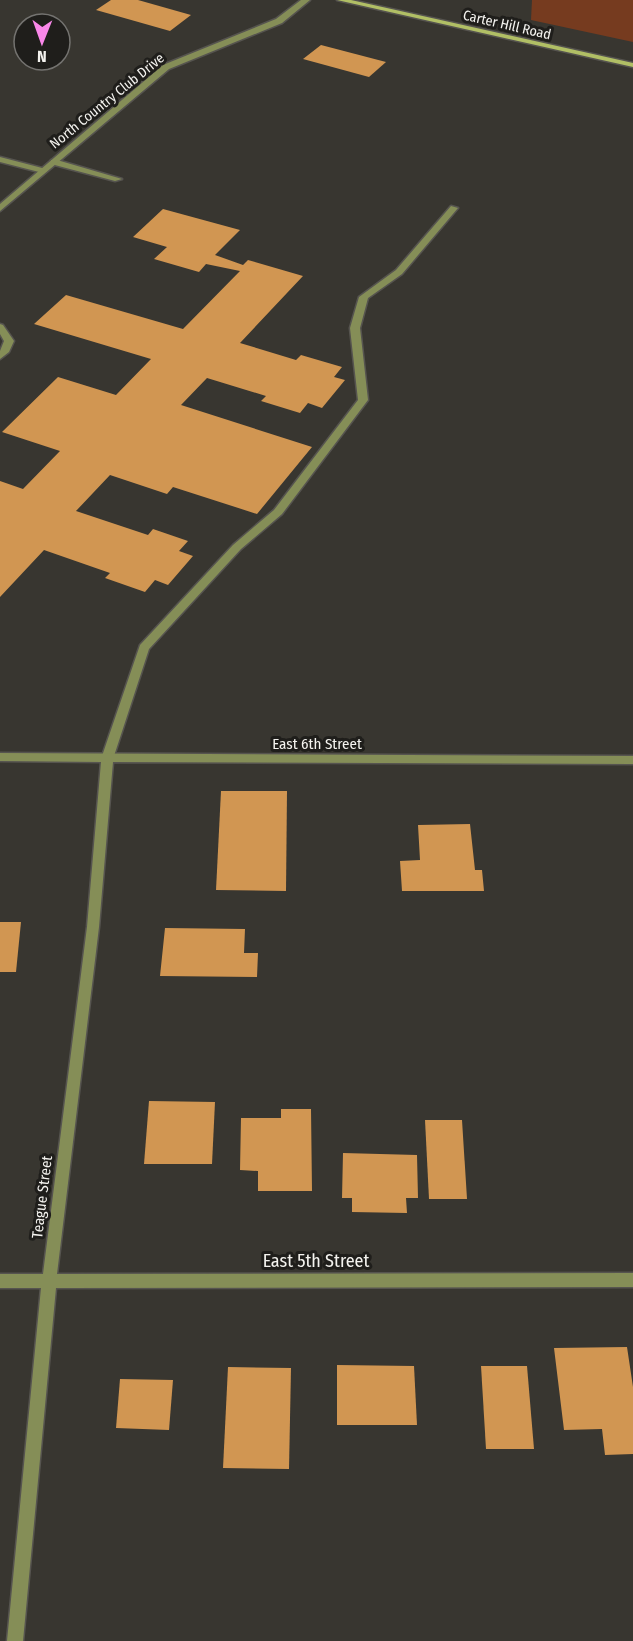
<svg xmlns="http://www.w3.org/2000/svg" width="633" height="1641" viewBox="0 0 633 1641" font-family="'Fira Sans Condensed',sans-serif">
<style>
.green{fill:#763b1f}
.building{fill:#d19652}
.lines{fill:none;stroke-linecap:round;stroke-linejoin:round}
.lane-casing{stroke:#56544f;stroke-width:3}
.street-casing{stroke:#56544f;stroke-width:3}
.secondary-casing{stroke:#56544f;stroke-width:3}
.lane{fill:#858e57;fill-rule:evenodd}
.street{fill:#858e57;fill-rule:evenodd}
.secondary{fill:#b1bf65;fill-rule:evenodd}
.labels{text-anchor:middle;dominant-baseline:central;stroke-width:6;stroke-linejoin:round;paint-order:stroke}
.far-street-label{font-size:14px;fill:#f4f3ef;stroke:#1f1e1b}
.street-label{font-size:15px;fill:#f4f3ef;stroke:#1f1e1b}
.near-street-label{font-size:18px;fill:#f4f3ef;stroke:#1f1e1b}
</style>
<rect width="100%" height="100%" fill="#383630"/>
<polygon class="green" points="532,0 633,0 633,42 531,20"/>
<g class="building">
<polygon points="111,0 138,0 191,15 170,31 96,10"/>
<polygon points="321,45 386,62 369,77 303,59"/>
<polygon points="163,209 240,230 215,255 243,265 248,260 303,276 240,343 296,360 301,355 342,367 334,377 345,380 322,408 308,403 300,413 261,401 266,396 207,378 181,405 312,447 257,514 173,487 167,494 110,475 76,511 148,535 153,529 188,541 179,551 193,556 168,585 155,580 145,592 105,578 110,573 44,550 0,597 0,481 23,489 60,451 2,432 58,377 116,395 151,359 34,324 66,295 183,329 240,271 206,264 199,272 154,259 167,247 133,237"/>
<polygon points="221,791 287,791 286,891 216,890"/>
<polygon points="470,824 475,870 482,870 484,891 402,891 400,861 420,860 418,825"/>
<polygon points="0,922 21,922 16,972 0,972"/>
<polygon points="165,928 245,929 244,953 258,953 257,977 160,976"/>
<polygon points="149,1101 215,1102 212,1164 144,1164"/>
<polygon points="281,1109 311,1109 312,1191 258,1191 258,1171 240,1170 241,1118 281,1118"/>
<polygon points="425,1120 462,1120 467,1199 429,1199"/>
<polygon points="343,1153 417,1155 418,1198 406,1198 407,1213 352,1212 352,1198 342,1198"/>
<polygon points="627,1347 633,1387 633,1454 605,1455 602,1429 564,1430 554,1348"/>
<polygon points="337,1365 414,1366 417,1425 337,1425"/>
<polygon points="481,1366 527,1366 534,1449 486,1449"/>
<polygon points="228,1367 291,1368 289,1469 223,1468"/>
<polygon points="120,1379 173,1380 169,1430 116,1428"/>
</g>
<g class="lines">
<g class="lane-casing">
<g id="lane">
<polygon points="0,157 46,169 47,171 43,173 0,162"/>
<polygon points="51,160 57,160 122,179 115,181 51,164"/>
<polygon points="451,206 458,208 402,274 368,298 360,328 368,400 282,514 241,549 149,649 113,759 111,762 103,762 101,759 140,645 233,545 274,510 358,400 350,328 359,297 396,270"/>
<polygon points="0,324 3,325 14,341 9,352 0,359 0,351 4,341 0,334"/>
</g>
</g>
<g class="street-casing">
<g id="street">
<polygon points="301,0 310,0 282,23 169,69 0,211 0,204 163,65 276,19"/>
<polygon points="0,753 633,756 633,764 113,762 99,927 57,1274 633,1273 633,1287 56,1288 23,1641 7,1641 41,1288 0,1288 0,1274 43,1274 87,927 101,762 0,761"/>
</g>
</g>
<g class="secondary-casing">
<polygon id="secondary" points="337,0 351,0 633,63 633,67"/>
</g>
<use href="#lane" class="lane"/>
<use href="#street" class="street"/>
<use href="#secondary" class="secondary"/>
</g>
<g class="labels">
<g class="far-street-label">
<text transform="translate(507 25) rotate(13)">Carter Hill Road</text>
<text transform="translate(107 101) rotate(-39)">North Country Club Drive</text>
</g>
<g class="street-label">
<text x="317" y="744">East 6th Street</text>
<text transform="translate(42 1197) rotate(-83)">Teague Street</text>
</g>
<g class="near-street-label">
<text x="316" y="1261">East 5th Street</text>
</g>
</g>
<g transform="translate(42 42) rotate(181)"><circle r="28" fill="#1f1e1b" stroke="#747370" stroke-width="1.5"/>
<path d="M0-4.5L10 22L0 15L-10 22Z" fill="#f987e9"/>
<text y="-9" font-size="16" font-weight="bold" text-anchor="middle" fill="#f4f3ef">N</text>
</g>
</svg>
